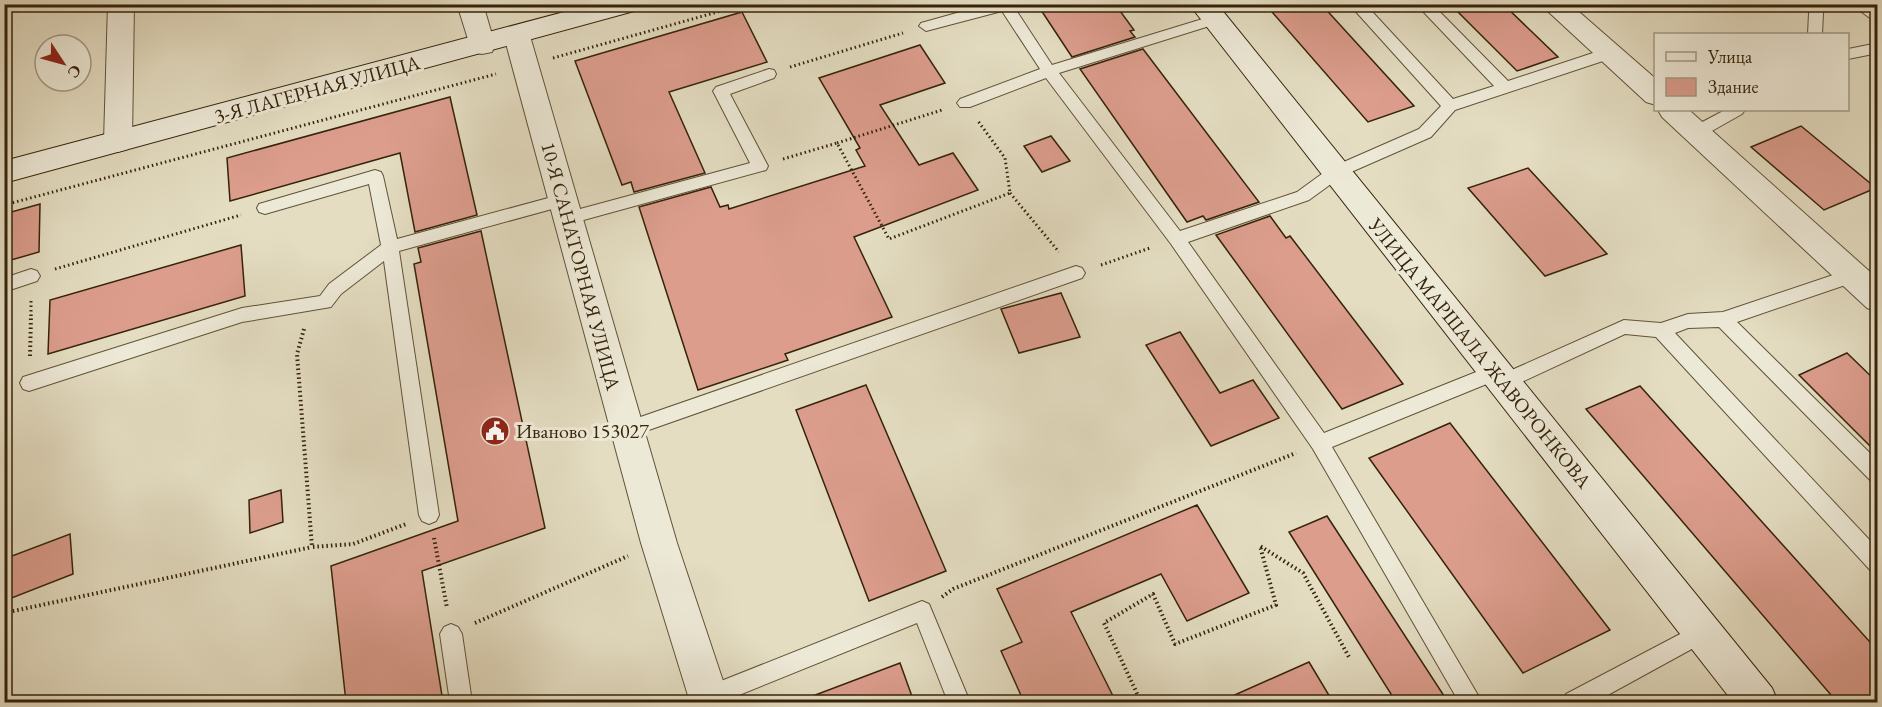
<svg xmlns="http://www.w3.org/2000/svg" width="1882" height="707" viewBox="0 0 1882 707" font-family="'EB Garamond',serif">
<style>
.building{fill:#dc9d8d;stroke:#35230a;stroke-width:1.5}
.lines{fill:none;stroke-linecap:round;stroke-linejoin:round}
.lane-casing{stroke:#615238;stroke-width:2}
.street-casing{stroke:#615238;stroke-width:2}
.secondary-casing{stroke:#35230a;stroke-width:2}
.path-far1{stroke:#35230a;stroke-width:3;stroke-dasharray:1.5 3;stroke-linecap:butt}
.path{stroke:#35230a;stroke-width:4;stroke-dasharray:1.5 3;stroke-linecap:butt}
.lane{fill:#ede9d7;fill-rule:evenodd}
.street{fill:#ede9d7;fill-rule:evenodd}
.secondary{fill:#ede9d7;fill-rule:evenodd}
.labels{text-anchor:middle;dominant-baseline:central;stroke-width:6;stroke-linejoin:round;paint-order:stroke}
.street-label{font-size:20px;fill:#35230a;stroke:#ede9d7}
.poi-label{font-size:20px;fill:#35230a;stroke:#ede9d7;text-anchor:start}
</style>
<rect width="100%" height="100%" fill="#e4ddc2"/>
<filter id="stains"><feTurbulence type="fractalNoise" baseFrequency=".00333" numOctaves="4"/><feColorMatrix values="0 0 0 0 .2 0 0 0 0 .09 0 0 0 0 .02 0 0 0 .5 -.17"/></filter>
<radialGradient id="worn" r=".72"><stop offset=".6" stop-color="#630" stop-opacity="0"/><stop offset="1" stop-color="#630" stop-opacity=".3"/></radialGradient>
<g class="building">
<polygon points="1037,4 1115,4 1134,30 1130,31 1135,37 1072,57"/>
<polygon points="1265,4 1321,4 1414,106 1368,122"/>
<polygon points="1450,4 1503,4 1558,57 1517,71"/>
<polygon points="742,12 767,62 669,92 705,173 634,192 631,182 622,185 575,61"/>
<polygon points="920,45 945,83 880,105 919,165 953,153 978,190 854,237 892,317 785,354 788,360 698,390 639,207 711,187 720,207 728,205 729,209 865,166 856,150 860,148 819,78"/>
<polygon points="1143,49 1259,202 1206,220 1203,216 1187,222 1080,69"/>
<polygon points="450,97 477,215 415,232 400,153 230,201 227,158"/>
<polygon points="1801,126 1876,188 1824,210 1751,147"/>
<polygon points="1051,136 1070,161 1042,172 1024,146"/>
<polygon points="1528,168 1607,254 1545,276 1468,188"/>
<polygon points="40,204 39,252 4,262 4,214"/>
<polygon points="1270,216 1286,238 1290,236 1403,384 1342,409 1216,235"/>
<polygon points="481,231 545,528 422,571 443,702 346,702 331,566 458,521 414,264 421,262 418,248"/>
<polygon points="241,245 245,296 48,354 50,300"/>
<polygon points="1061,293 1080,337 1019,353 1001,309"/>
<polygon points="1180,332 1220,393 1253,380 1279,418 1211,446 1146,345"/>
<polygon points="1847,353 1878,383 1878,454 1799,375"/>
<polygon points="866,385 946,571 869,601 796,410"/>
<polygon points="1640,386 1878,651 1878,702 1837,702 1586,409"/>
<polygon points="1450,423 1610,630 1523,673 1369,458"/>
<polygon points="281,490 283,522 250,533 249,500"/>
<polygon points="1197,505 1249,593 1187,621 1161,574 1071,612 1116,702 1024,702 1001,651 1022,642 997,589"/>
<polygon points="1327,516 1448,702 1396,702 1289,532"/>
<polygon points="70,534 73,574 4,601 4,559"/>
<polygon points="1309,662 1333,702 1219,702"/>
<polygon points="900,663 914,702 802,702 802,700"/>
</g>
<g class="lines">
<g class="lane-casing">
<g id="lane">
<polygon points="989,4 1012,4 1052,65 1209,17 1219,17 1221,20 1219,23 1059,73 1180,231 1297,192 1330,168 1419,129 1441,106 1349,4 1365,4 1453,99 1494,86 1416,4 1432,4 1508,81 1605,49 1615,49 1617,53 1615,57 1455,110 1431,137 1342,176 1309,200 1188,242 1324,433 1496,364 1502,366 1505,373 1624,320 1661,323 1688,314 1723,312 1854,268 1860,270 1863,275 1860,280 1737,322 1878,461 1878,484 1871,481 1719,327 1688,328 1675,333 1878,549 1878,573 1871,571 1656,337 1625,334 1509,388 1503,390 1497,388 1494,381 1332,447 1482,702 1459,702 1313,449 1171,244 1046,78 970,107 960,107 957,103 960,99 1040,69 1002,11 926,31 919,26 921,23"/>
<polygon points="1814,4 1829,4 1823,13 1822,34 1808,34 1809,13"/>
<polygon points="1851,4 1868,4 1878,11 1878,24"/>
<polygon points="1878,43 1878,53 1848,59 1848,49"/>
<polygon points="769,69 774,70 776,74 774,78 730,94 768,166 766,170 569,224 563,223 561,218 563,213 569,212 750,163 713,91 716,87"/>
<polygon points="1725,110 1745,110 1742,114 1703,136 1691,136 1689,132 1691,128"/>
<polygon points="375,170 381,172 383,176 397,239 563,194 569,196 571,200 569,204 563,206 399,251 439,515 436,521 429,524 422,521 419,515 384,261 341,294 331,307 242,322 29,391 23,389 20,383 23,377 242,308 320,296 329,284 381,245 369,184 265,214 259,212 257,208 259,204"/>
<polygon points="1076,266 1082,268 1085,273 1082,278 626,438 619,436 617,430 619,424 626,422"/>
<polygon points="31,269 37,271 40,276 37,281 4,292 4,278"/>
<polygon points="922,601 929,604 970,702 948,702 917,623 722,702 700,702 698,697 701,689"/>
<polygon points="1703,622 1710,625 1714,632 1710,639 1595,702 1563,702 1566,694"/>
<polygon points="451,624 458,627 462,634 472,702 450,702 440,634 444,627"/>
</g>
</g>
<g class="street-casing">
<g id="street">
<polygon points="108,4 134,4 132,141 128,149 118,152 108,149 104,141"/>
<polygon points="457,4 483,4 495,45 492,52 482,54 472,52"/>
<polygon points="1540,4 1570,4 1656,79 1656,105 1646,102"/>
<polygon points="517,27 526,30 530,36 677,543 730,702 690,702 641,543 504,36 508,30"/>
<polygon points="1658,110 1689,110 1878,279 1878,312 1867,308 1662,117"/>
</g>
</g>
<g class="secondary-casing">
<g id="secondary">
<polygon points="594,4 642,4 638,10 4,183 4,161"/>
<polygon points="1189,4 1217,4 1772,688 1778,702 1733,702"/>
</g>
</g>
<g class="path-far1">
<polyline points="553,58 746,4"/>
<polyline points="790,67 903,33"/>
<polyline points="837,143 942,110"/>
<polyline points="783,159 837,143 889,239 1010,193 1005,158 978,121"/>
<polyline points="1010,193 1059,252"/>
<polyline points="4,205 496,74"/>
<polyline points="1101,265 1150,248"/>
<polyline points="55,269 241,215"/>
<polyline points="31,316 31,300"/>
</g>
<g class="path">
<polyline points="304,329 297,354 312,547 353,544 406,524"/>
<polyline points="30,356 31,315"/>
<polyline points="434,538 447,608"/>
<polyline points="942,597 953,589 1296,453"/>
<polyline points="4,613 312,547"/>
<polyline points="475,623 628,556"/>
<polyline points="1141,702 1104,623 1153,594 1175,644 1276,605 1260,546 1303,573 1350,659"/>
</g>
<use href="#lane" class="lane"/>
<use href="#street" class="street"/>
<use href="#secondary" class="secondary"/>
</g>
<defs>
<g id="civic-disc" transform="scale(1.5)"><circle r="9.5" fill="#8f2418" stroke="#ede9d7"/><path d="M-.6-6.5H3V-4.5H.6V-3L4-1V1h2V6H-6V1h2V-1L-.6-3ZM-1.2 2.5V6h2.4V2.5Z" fill="#fff"/></g>
</defs>
<g fill-rule="evenodd">
<use href="#civic-disc" x="495" y="431"/>
</g>
<g class="labels">
<g class="street-label">
<text transform="translate(317 89) rotate(-15)">3-Я ЛАГЕРНАЯ УЛИЦА</text>
<text transform="translate(581 266) rotate(75)">10-Я САНАТОРНАЯ УЛИЦА</text>
<text transform="translate(1480 353) rotate(51)">УЛИЦА МАРШАЛА ЖАВОРОНКОВА</text>
</g>
<g class="poi-label">
<text x="516" y="431">Иваново 153027</text>
</g>
</g>
<rect width="1882" height="707" fill="none" stroke="#e4ddc2" stroke-width="24"/>
<rect x="6" y="6" width="1870" height="695" fill="none" stroke="#35230a" stroke-width="3"/>
<rect x="12" y="12" width="1858" height="683" fill="none" stroke="#35230a" stroke-width="1.5"/>
<rect x="1654" y="33" width="195" height="78" fill="#ede9d7" stroke="#a39a85" stroke-width="1.5"/>
<rect x="1666" y="52" width="30" height="9" fill="#ede9d7" stroke="#a39a85" stroke-width="1.5"/>
<text x="1708" y="63" font-size="18" fill="#35230a">Улица</text>
<rect x="1666" y="78" width="30" height="18" fill="#dc9d8d" stroke="#a39a85" stroke-width="1.5"/>
<text x="1708" y="93" font-size="18" fill="#35230a">Здание</text>
<g transform="translate(63 63) rotate(126)"><circle r="28" fill="#ede9d7" stroke="#a39a85" stroke-width="1.5"/>
<path d="M0-4.5L10 22L0 15L-10 22Z" fill="#8f2418"/>
<text y="-9" font-size="16" font-weight="bold" text-anchor="middle" fill="#35230a">С</text>
</g>
<rect width="100%" height="100%" filter="url(#stains)"/>
<rect width="100%" height="100%" fill="url(#worn)"/>
</svg>
